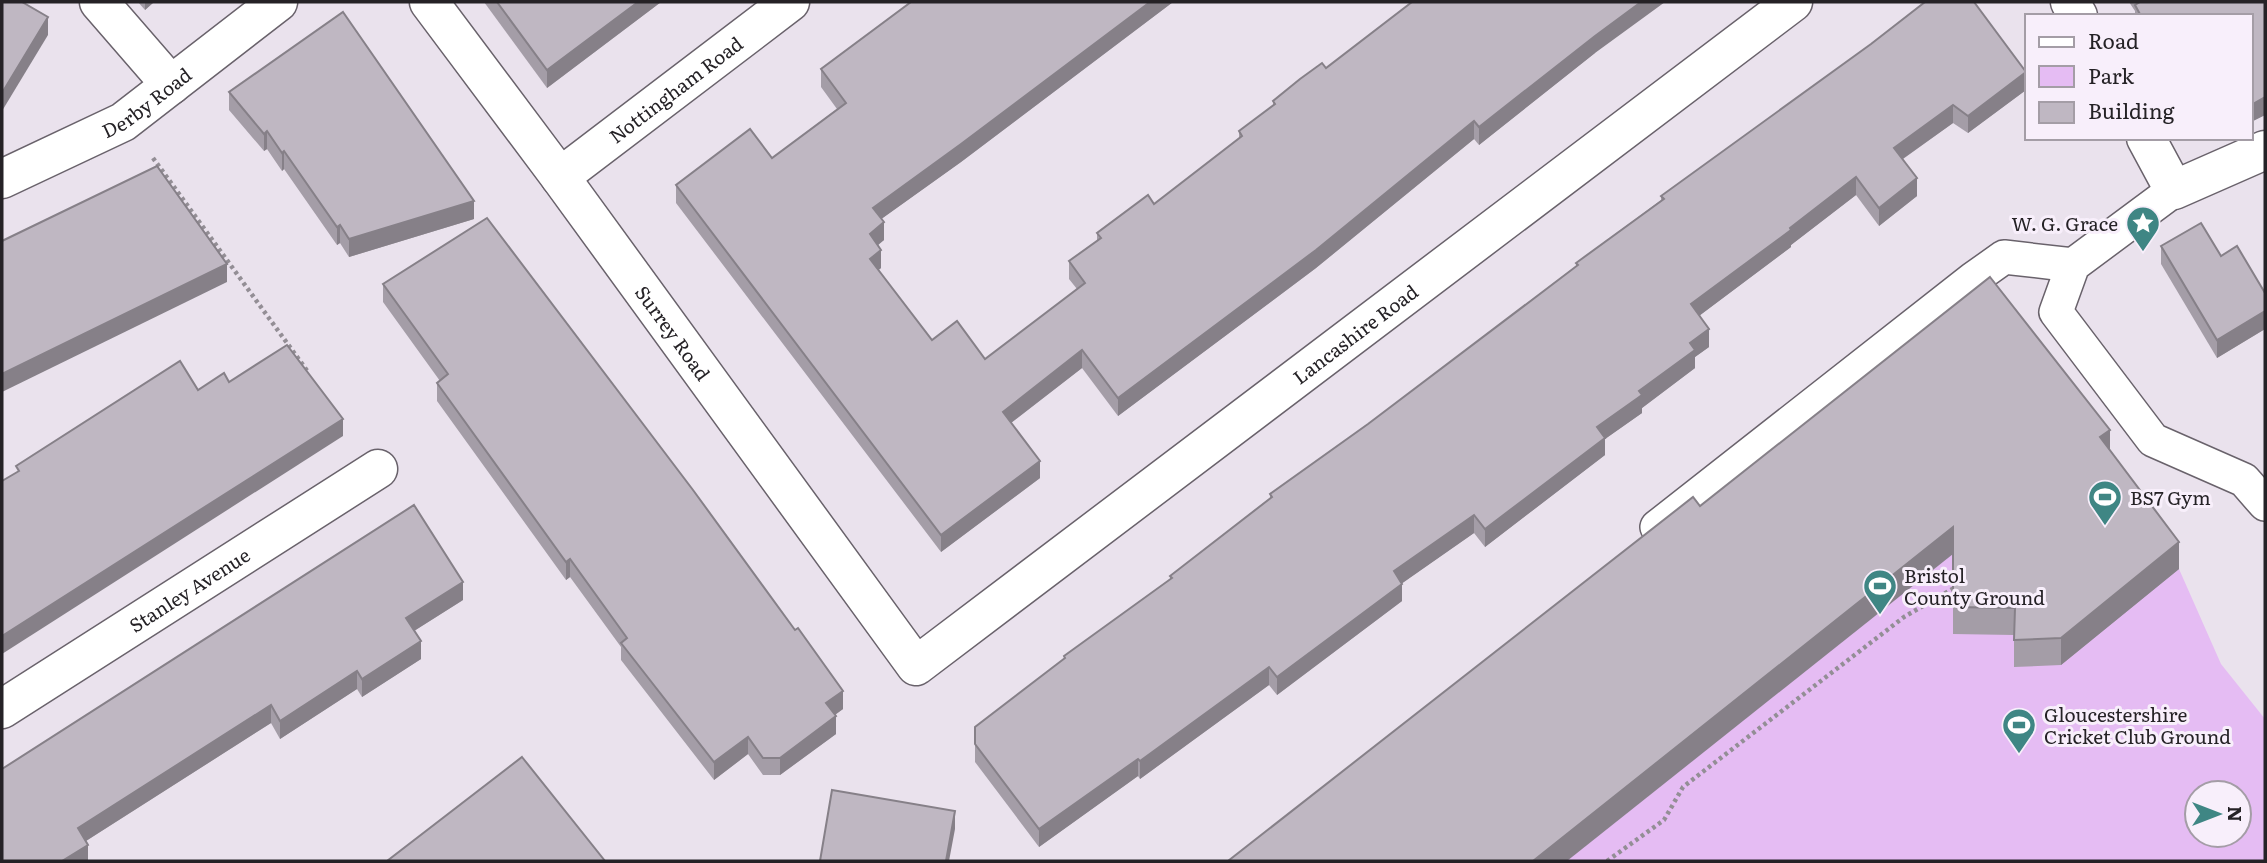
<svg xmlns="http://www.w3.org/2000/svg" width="2267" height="863" viewBox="0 0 2267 863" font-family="Literata,serif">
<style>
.green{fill:#e5bcf3;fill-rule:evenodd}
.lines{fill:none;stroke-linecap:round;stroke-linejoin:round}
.service-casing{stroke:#69626b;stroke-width:36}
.minor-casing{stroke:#69626b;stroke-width:41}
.path{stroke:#938e95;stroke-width:4.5;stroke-dasharray:3.5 3.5;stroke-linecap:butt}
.service{stroke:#fff;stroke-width:33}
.minor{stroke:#fff;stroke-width:38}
.wall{fill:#a49da7}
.shaded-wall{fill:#868088}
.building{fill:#bfb7c2;stroke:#868088;stroke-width:2}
.labels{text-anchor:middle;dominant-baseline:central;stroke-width:6;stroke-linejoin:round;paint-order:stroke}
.street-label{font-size:19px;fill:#252226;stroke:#f8effb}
.poi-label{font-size:19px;fill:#252226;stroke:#f8effb;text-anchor:start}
</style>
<rect width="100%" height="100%" fill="#eae2ed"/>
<path class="green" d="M2115,485L2179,569L2221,664L2265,719V861H1262L1333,804ZM2197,793H2239V835H2197Z"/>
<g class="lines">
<g class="service-casing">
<g id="service">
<polyline points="2174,190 2073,265 2056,312 2153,440 2244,480 2265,504"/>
<polyline points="1657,527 1973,279 2004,257 2073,265"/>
</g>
</g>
<g class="minor-casing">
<g id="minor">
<polyline points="99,2 171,85"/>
<path id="s1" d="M429,2L560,177L916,666L1793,2"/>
<polyline points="2070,2 2078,16"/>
<polyline points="2146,138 2174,190 2265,150"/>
<path id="s2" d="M560,177L790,2"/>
<path id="s3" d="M2,179L123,122L278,2"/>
<path id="s4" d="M2,709L378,469"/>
</g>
</g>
<g class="path">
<polyline points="153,158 308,372"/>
<polyline points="1607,861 1664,820 1683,787 1904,617 1956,587"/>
</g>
<use href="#service" class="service"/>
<use href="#minor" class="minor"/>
</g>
<g class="wall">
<polygon points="138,2 154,2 145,10"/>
<polygon points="484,2 661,2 547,88"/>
<polygon points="1173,2 961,162 881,219 884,240 877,245 881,268 878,270 932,340 985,359 1077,289 1069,279 1069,261 1097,241 1097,233 1154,204 1239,139 1239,131 1273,106 1273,101 1326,68 1595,53 1479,145 1474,139 1316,268 1118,416 1082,368 1011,423 1040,478 941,552 676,203 676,185 772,158 837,109 821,87 821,69"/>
<polygon points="2129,2 2265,2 2265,115 2251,122 2251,16 2135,16 2135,11"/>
<polygon points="1871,44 2026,90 1968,133 1953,123 1903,159 1917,196 1879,226 1856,195 1791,245 1791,247 1700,315 1709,347 1695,357 1695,368 1642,408 1642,413 1605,439 1605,455 1485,547 1474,533 1402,583 1402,601 1277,695 1269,685 1140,779 1138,776 1039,847 975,762 975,727 1064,659 1064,656 1170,579 1170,576 1270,498 1270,494 1368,424 1576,266 1576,263 1661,200 1661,196"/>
<polygon points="229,92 474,219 349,257 340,243 337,245 284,169 282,171 267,149 264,151 229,110"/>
<polygon points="2161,246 2221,256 2265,293 2265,329 2217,358 2161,264"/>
<polygon points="383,284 843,709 835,715 836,734 780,775 763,775 748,754 714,780 621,660 621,647 570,577 566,580 437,401 437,383 440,381 383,302"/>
<polygon points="2110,451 2179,569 2061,665 2014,667 2014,635 1953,634 1953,554 1700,506"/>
<polygon points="463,600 414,631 421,659 362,697 357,689 280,739 271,723 86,841 88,861 2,769"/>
</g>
<g class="shaded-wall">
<polygon points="145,2 154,2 145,10"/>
<polygon points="638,2 661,2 547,88 547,70"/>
<polygon points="1150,2 1173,2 961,162 873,225 873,208"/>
<polygon points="1641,2 1665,2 1595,53 1479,145 1479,127 1595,36"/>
<polygon points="48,17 48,35 2,111 2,93"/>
<polygon points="2026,72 2026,90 1968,133 1968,116"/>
<polygon points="2265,97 2265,115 2251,122 2251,105"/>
<polygon points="1953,105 1953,123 1894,165 1894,148"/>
<polygon points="1474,121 1474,139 1316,268 1118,416 1118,398"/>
<polygon points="267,131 267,149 264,151 264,134"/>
<polygon points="284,151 284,169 282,171 282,153"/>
<polygon points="1856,177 1856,195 1791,245 1791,247 1691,322 1691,304"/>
<polygon points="1917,178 1917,196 1879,226 1879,208"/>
<polygon points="474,201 474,219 349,257 349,239"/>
<polygon points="884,222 884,240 870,252 870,234"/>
<polygon points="340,225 340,243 337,245 337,227"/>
<polygon points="881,250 881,268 870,277 870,259"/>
<polygon points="227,264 227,282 2,392 2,374"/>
<polygon points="2265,311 2265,329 2217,358 2217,340"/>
<polygon points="1709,329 1709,347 1695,357 1695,368 1642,408 1642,413 1605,439 1605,455 1485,547 1485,529 1597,427 1639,391 1690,343"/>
<polygon points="1082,350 1082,368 1003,429 1003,412"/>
<polygon points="343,419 343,436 2,654 2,636"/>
<polygon points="2110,430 2110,457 2100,437"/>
<polygon points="1040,461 1040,478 941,552 941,535"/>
<polygon points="1474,515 1474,533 1394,589 1394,571"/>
<polygon points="1953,527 1953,554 1567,861 1533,861"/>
<polygon points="2179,542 2179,569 2061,665 2061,638"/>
<polygon points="570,559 570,577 566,580 566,562"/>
<polygon points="463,582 463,600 406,636 406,618"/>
<polygon points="1402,584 1402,601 1277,695 1277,677"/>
<polygon points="421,641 421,659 362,697 362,679"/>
<polygon points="1269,667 1269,685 1140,779 1140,761"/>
<polygon points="357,671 357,689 280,739 280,721"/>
<polygon points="843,691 843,709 826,721 826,703"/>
<polygon points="271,705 271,723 78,846 78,828"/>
<polygon points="836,716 836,734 780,775 780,758"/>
<polygon points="748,737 748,754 714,780 714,762"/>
<polygon points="1138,759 1138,776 1039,847 1039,829"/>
<polygon points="955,811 955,829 949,861 946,861"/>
<polygon points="88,845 88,861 62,861"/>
</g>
<g class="building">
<polygon points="2,2 22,2 48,17 2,93"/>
<polygon points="497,2 638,2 547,70"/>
<polygon points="911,2 1150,2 961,144 873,208 884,222 870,234 881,250 870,259 932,340 957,321 985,359 1085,283 1069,261 1101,238 1097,233 1148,195 1154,204 1242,136 1239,131 1275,104 1273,101 1300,79 1322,63 1326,68 1412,2 1641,2 1595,36 1479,127 1474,121 1316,250 1118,398 1082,350 1003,412 1040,461 941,535 676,185 750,129 772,158 846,103 821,69"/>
<polygon points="1925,2 1974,2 2026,72 1968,116 1953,105 1894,148 1917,178 1879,208 1856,177 1790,228 1791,230 1691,304 1709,329 1690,343 1695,350 1639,391 1642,395 1597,427 1605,438 1485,529 1474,515 1394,571 1402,584 1277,677 1269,667 1140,761 1138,759 1039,829 975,744 975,727 1065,658 1064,656 1172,578 1170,576 1272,497 1270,494 1368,424 1578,265 1576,263 1664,199 1661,196 1871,44"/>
<polygon points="2140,2 2265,2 2265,97 2251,105 2251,16 2141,16 2135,5"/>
<polygon points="343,12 474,201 349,239 340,225 337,227 284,151 282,153 267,131 264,134 229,92"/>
<polygon points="157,166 227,264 2,374 2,241"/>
<polygon points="487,218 693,490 795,630 798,628 843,691 826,703 836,716 780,758 763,758 748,737 714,762 621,643 627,638 570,559 566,562 437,383 448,374 383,284"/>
<polygon points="2201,223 2221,256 2237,246 2265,293 2265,311 2217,340 2161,246"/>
<polygon points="1990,277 2110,430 2100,437 2179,542 2061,638 2014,640 2015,608 1953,607 1953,527 1533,861 1228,861 1693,497 1700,506"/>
<polygon points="287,345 343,419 2,636 2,481 19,471 16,466 180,361 198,390 224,373 229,382"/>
<polygon points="414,505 463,582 406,618 421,641 362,679 357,671 280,721 271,705 78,828 88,845 62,861 2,861 2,769"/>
<polygon points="522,757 605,861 387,861"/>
<polygon points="832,790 955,811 946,861 820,861"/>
</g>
<defs>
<g id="sight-pin" transform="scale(1.75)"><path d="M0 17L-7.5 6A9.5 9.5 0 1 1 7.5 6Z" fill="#3f8684" stroke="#f8effb"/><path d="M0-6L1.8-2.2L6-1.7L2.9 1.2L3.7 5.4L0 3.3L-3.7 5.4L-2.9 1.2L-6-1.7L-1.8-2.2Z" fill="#fff"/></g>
<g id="stadium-pin" transform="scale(1.75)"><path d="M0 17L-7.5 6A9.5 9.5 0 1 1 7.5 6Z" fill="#3f8684" stroke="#f8effb"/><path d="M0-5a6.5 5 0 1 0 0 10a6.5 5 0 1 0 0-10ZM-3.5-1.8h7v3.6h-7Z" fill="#fff"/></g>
</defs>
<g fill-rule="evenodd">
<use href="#sight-pin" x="2143" y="223"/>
<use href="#stadium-pin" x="2105" y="497"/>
<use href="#stadium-pin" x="1880" y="586"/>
<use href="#stadium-pin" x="2019" y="725"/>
</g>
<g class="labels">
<g class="street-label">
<text stroke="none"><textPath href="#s2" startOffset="145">Nottingham Road</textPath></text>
<text stroke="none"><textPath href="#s3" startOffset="164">Derby Road</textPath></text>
<text stroke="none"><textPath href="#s1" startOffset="411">Surrey Road</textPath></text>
<text stroke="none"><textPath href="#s1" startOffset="1374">Lancashire Road</textPath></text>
<text stroke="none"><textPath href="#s4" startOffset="222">Stanley Avenue</textPath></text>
</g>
<g class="poi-label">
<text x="2118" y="223" text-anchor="end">W. G. Grace</text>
<text x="2130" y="497">BS7 Gym</text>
<text x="1904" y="575">Bristol<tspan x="1904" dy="22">County Ground</tspan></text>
<text x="2044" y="714">Gloucestershire<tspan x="2044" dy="22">Cricket Club Ground</tspan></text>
</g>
</g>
<rect width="2267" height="863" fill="none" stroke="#252226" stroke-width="7"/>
<rect x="2025" y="14" width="228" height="126" fill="#f8effb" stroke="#a49da6" stroke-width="2"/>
<rect x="2039" y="37" width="35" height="10" fill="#ffffff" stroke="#a49da6" stroke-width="2"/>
<text x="2088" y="49" font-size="21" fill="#252226">Road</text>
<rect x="2039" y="66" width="35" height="21" fill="#e5bcf3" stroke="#a49da6" stroke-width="2"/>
<text x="2088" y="84" font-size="21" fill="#252226">Park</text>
<rect x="2039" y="102" width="35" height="21" fill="#bfb7c2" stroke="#a49da6" stroke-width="2"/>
<text x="2088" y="119" font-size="21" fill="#252226">Building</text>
<g transform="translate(2218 814) rotate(90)"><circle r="33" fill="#f8effb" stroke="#a49da6" stroke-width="2"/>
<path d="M0-5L12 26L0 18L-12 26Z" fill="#3f8684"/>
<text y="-10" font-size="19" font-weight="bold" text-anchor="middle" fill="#252226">N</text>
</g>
</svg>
